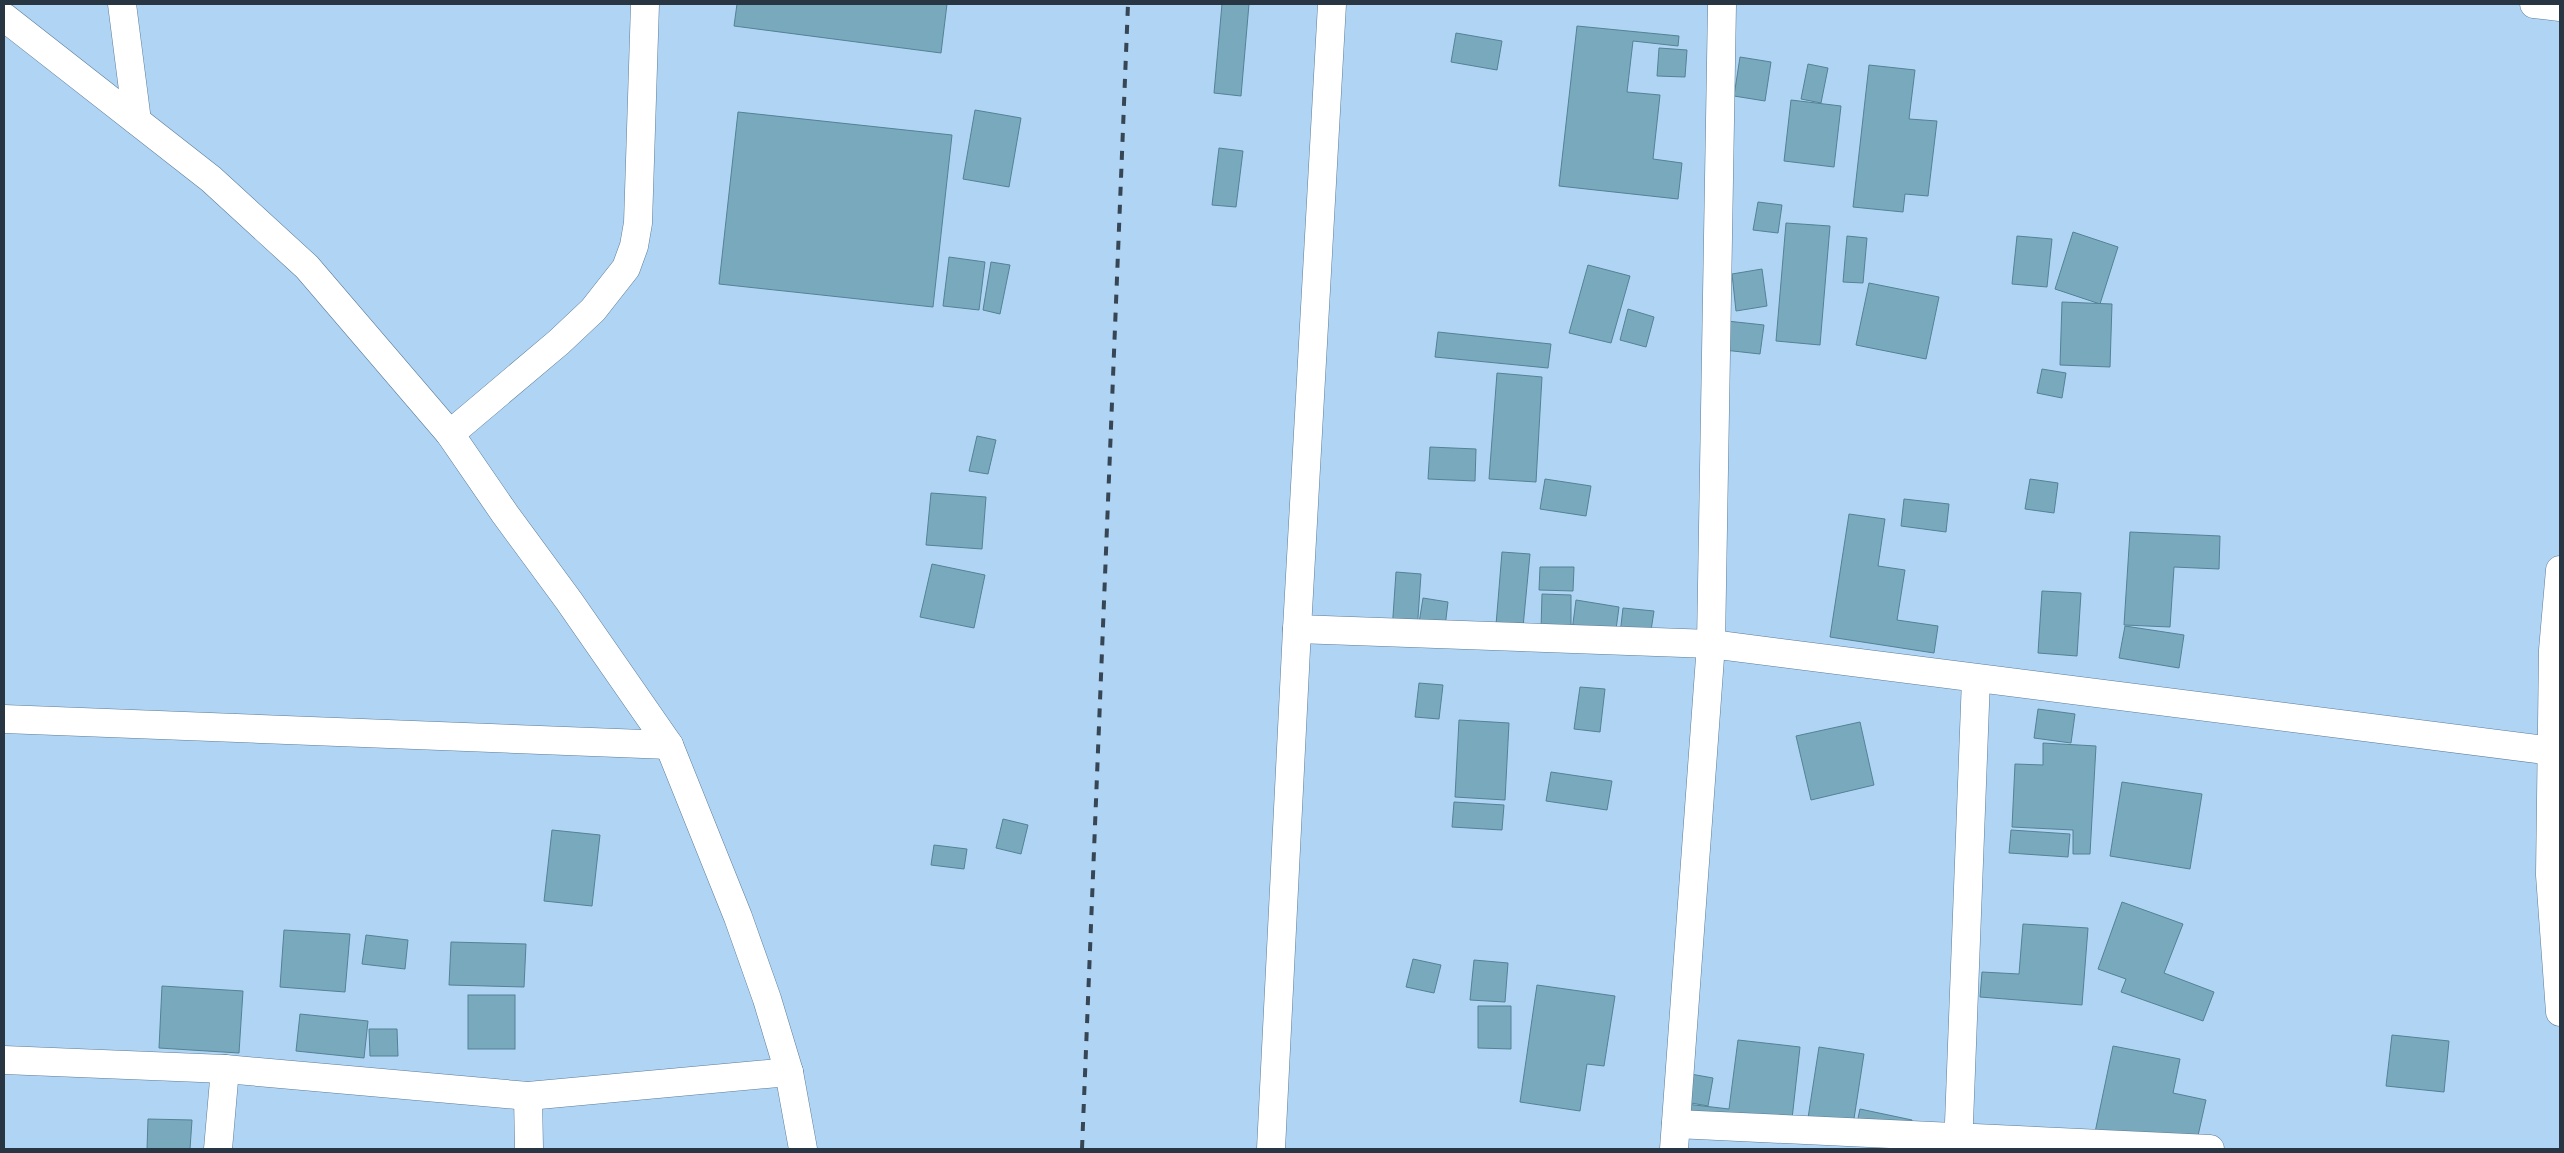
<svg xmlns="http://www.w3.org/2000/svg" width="2564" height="1153" viewBox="0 0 2564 1153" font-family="Barlow,sans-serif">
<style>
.building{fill:#79a9bd;stroke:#538295}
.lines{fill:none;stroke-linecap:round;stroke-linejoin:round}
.minor-casing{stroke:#5b7c99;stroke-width:29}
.tertiary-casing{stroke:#5b7c99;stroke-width:29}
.minor{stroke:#fff;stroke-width:28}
.tertiary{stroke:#fff;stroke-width:28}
.rail{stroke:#364655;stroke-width:4;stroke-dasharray:9 9;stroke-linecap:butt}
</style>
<rect width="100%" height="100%" fill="#b0d4f4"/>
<g class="building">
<polygon points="737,4 947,4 941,53 734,26"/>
<polygon points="1222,4 1249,4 1241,96 1214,93"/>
<polygon points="1577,26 1679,36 1678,46 1633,41 1627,92 1660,95 1653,159 1682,163 1678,199 1559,186"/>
<polygon points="1456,33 1502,41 1497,70 1451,62"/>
<polygon points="1659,48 1687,50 1685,77 1657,76"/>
<polygon points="1740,57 1771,62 1765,101 1734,96"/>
<polygon points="1808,64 1828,68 1821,103 1801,99"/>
<polygon points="1869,65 1915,70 1909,119 1937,121 1928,196 1905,194 1903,212 1853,207"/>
<polygon points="1791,100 1841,106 1834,167 1784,161"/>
<polygon points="975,110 1021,118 1009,187 963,179"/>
<polygon points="738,112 952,135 933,307 719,284"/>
<polygon points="1219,148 1243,151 1236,207 1212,205"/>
<polygon points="1758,202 1782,205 1778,233 1753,230"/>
<polygon points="1786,223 1830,226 1820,345 1776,341"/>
<polygon points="2073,232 2118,247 2100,304 2055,289"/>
<polygon points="1847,236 1867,238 1863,283 1843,282"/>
<polygon points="2017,236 2052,239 2047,287 2012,284"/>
<polygon points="949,257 985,262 979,310 943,306"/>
<polygon points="991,262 1010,265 1000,314 983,310"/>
<polygon points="1588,265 1630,276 1611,343 1569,333"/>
<polygon points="1762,269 1767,306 1736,311 1732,274"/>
<polygon points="1869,283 1939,297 1926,359 1856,345"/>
<polygon points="2062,302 2112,304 2110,367 2060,365"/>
<polygon points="1628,309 1654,317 1646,347 1620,340"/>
<polygon points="1727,321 1764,325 1760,354 1724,350"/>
<polygon points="1438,332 1551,344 1548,368 1435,357"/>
<polygon points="2042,369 2066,373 2062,398 2037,393"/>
<polygon points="1497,373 1542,377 1536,482 1489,479"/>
<polygon points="977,436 996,440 988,474 969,471"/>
<polygon points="1430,447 1476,449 1475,481 1428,479"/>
<polygon points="1545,479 1591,486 1586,516 1540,509"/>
<polygon points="2030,479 2058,483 2054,513 2025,509"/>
<polygon points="931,493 986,497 982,549 926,545"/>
<polygon points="1904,499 1949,504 1946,532 1901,526"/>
<polygon points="1849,514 1885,519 1878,566 1905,570 1897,620 1938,626 1934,653 1830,637"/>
<polygon points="2130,532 2220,536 2219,569 2174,567 2170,627 2124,625"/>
<polygon points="1502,552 1530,554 1523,627 1496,625"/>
<polygon points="932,564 985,575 974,628 920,617"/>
<polygon points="1540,567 1574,567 1573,591 1539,590"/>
<polygon points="1396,572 1421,574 1417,632 1392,631"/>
<polygon points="2042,591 2081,593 2077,656 2038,653"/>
<polygon points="1542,594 1571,595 1571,631 1541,630"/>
<polygon points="1423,598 1448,602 1445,627 1419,623"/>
<polygon points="1576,600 1619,607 1615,637 1572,631"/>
<polygon points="1623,608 1654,611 1650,637 1620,634"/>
<polygon points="2125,626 2184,635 2179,668 2119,658"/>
<polygon points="1419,683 1443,685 1439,719 1415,717"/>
<polygon points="1580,687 1605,689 1600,732 1574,729"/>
<polygon points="2038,709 2075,714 2071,743 2034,738"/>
<polygon points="1459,720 1509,723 1505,800 1455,797"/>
<polygon points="1860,722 1874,785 1811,800 1796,736"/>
<polygon points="2043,743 2096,746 2090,854 2073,854 2073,830 2012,827 2015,764 2043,765"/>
<polygon points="1551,772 1612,781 1607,810 1546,801"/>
<polygon points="2122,782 2202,794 2190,869 2110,856"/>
<polygon points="1454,802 1504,805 1502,830 1452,827"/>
<polygon points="1003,819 1028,825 1021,854 996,848"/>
<polygon points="552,830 600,835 592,906 544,901"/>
<polygon points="2011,830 2070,834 2068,857 2009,853"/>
<polygon points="934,845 967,849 964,869 931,865"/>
<polygon points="2122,902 2183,924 2164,973 2214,992 2203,1021 2121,992 2126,979 2098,969"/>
<polygon points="2023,924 2088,928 2082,1005 1980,997 1982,972 2019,974"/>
<polygon points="284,930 350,934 345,992 280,987"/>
<polygon points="366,935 408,940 405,969 362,964"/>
<polygon points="451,942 526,944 524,987 449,985"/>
<polygon points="1413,959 1441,965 1434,993 1406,987"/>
<polygon points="1474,960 1508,963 1505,1002 1470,1000"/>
<polygon points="1537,985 1615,996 1604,1066 1587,1064 1580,1111 1520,1102"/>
<polygon points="162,986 243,991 239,1053 159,1048"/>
<rect x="468" y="995" width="47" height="54"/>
<polygon points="1478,1006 1511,1006 1511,1049 1478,1048"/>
<polygon points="300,1014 368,1021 364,1058 296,1051"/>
<polygon points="369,1029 397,1029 398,1056 370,1056"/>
<polygon points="2392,1035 2449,1041 2444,1092 2386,1086"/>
<polygon points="1738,1040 1800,1047 1790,1137 1684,1125 1686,1104 1729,1109"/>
<polygon points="2113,1046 2180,1059 2173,1093 2206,1100 2195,1149 2093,1142"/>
<polygon points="1819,1047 1864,1054 1851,1138 1806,1131"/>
<polygon points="1685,1073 1713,1078 1708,1106 1680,1101"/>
<polygon points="1860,1109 1912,1120 1906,1148 1854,1137"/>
<polygon points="148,1119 192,1120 190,1149 147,1149"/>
</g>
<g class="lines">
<g class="minor-casing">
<g id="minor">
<polyline points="122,4 137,121"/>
<polyline points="2534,4 2560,7"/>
<polyline points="4,17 211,179 307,267 450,434 505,514 569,601 669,745 738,917 767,999 789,1072 803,1149"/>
<polyline points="450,434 559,342 593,310 626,268 634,246 638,223 645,4"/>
<polyline points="2560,570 2553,650 2550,875 2560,1012"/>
<polyline points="1297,629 1711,644 2552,751"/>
<polyline points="4,719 669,745"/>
<polyline points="4,1060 225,1069 528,1096 789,1072"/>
<polyline points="528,1096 529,1149"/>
<polyline points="1676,1124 2210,1149"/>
<polyline points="218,1149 225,1069"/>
<polyline points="1674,1149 1711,644 1722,4"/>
<polyline points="1958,1149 1976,679"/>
</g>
</g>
<g class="tertiary-casing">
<polyline id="tertiary" points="1271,1149 1297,629 1332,4"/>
</g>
<use href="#minor" class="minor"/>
<use href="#tertiary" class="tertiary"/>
<polyline class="rail" points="1082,1149 1128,4"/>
</g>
<rect width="2564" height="1153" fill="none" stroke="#283643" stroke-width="10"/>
</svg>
